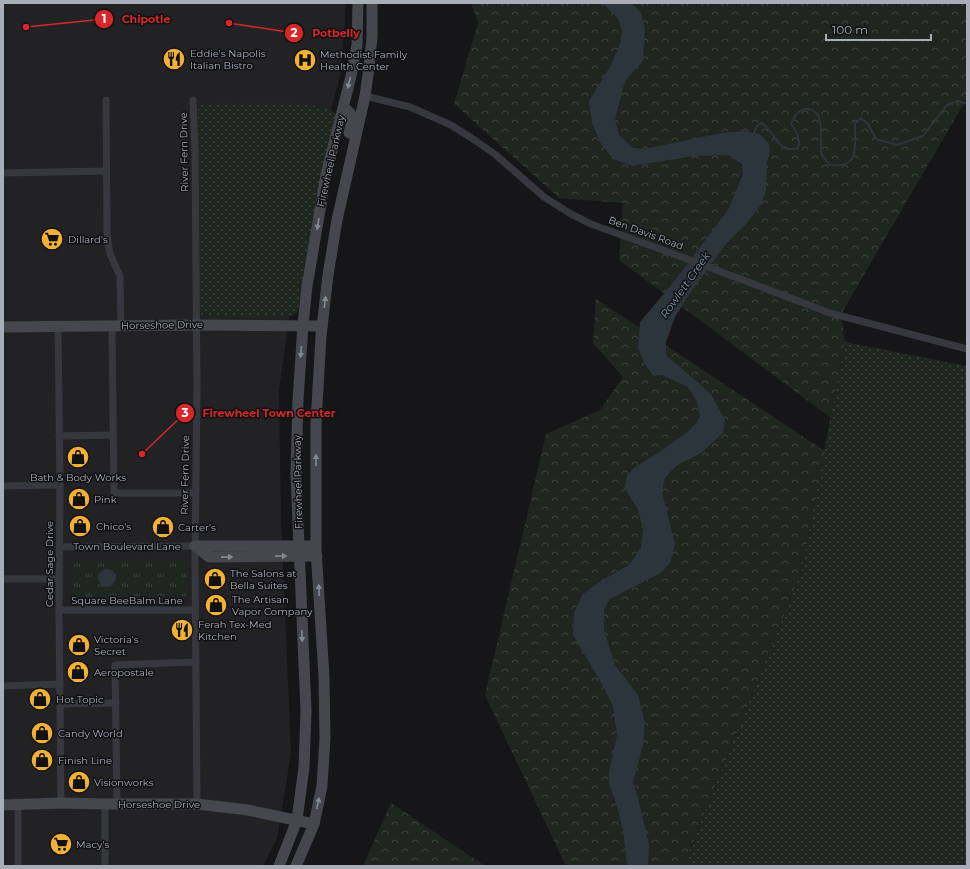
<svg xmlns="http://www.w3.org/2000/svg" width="970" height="869" viewBox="0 0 970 869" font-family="Montserrat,sans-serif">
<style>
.built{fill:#222225}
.grass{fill:url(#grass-dots)}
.forest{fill:url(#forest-crowns)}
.park{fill:url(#park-tufts)}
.water{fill:#2c353c}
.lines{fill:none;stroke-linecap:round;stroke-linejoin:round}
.stream{stroke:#2c353c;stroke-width:2}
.street{stroke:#37383d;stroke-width:7}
.secondary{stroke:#45474d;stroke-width:11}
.oneway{fill:#858993}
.labels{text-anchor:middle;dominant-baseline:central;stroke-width:3;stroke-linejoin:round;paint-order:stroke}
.poi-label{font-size:10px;fill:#a8adb8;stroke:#111113;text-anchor:start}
.street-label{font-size:10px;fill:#a8adb8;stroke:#111113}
.water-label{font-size:11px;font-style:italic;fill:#7f9bb3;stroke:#111113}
.leader{fill:none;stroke:#d62828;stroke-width:1.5}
.callout-dot{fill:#d62828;stroke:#111113;stroke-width:1.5}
.mark-label{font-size:12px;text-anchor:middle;font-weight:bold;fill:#fff}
.callout-label{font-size:11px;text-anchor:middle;font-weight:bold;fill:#d62828;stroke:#111113;stroke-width:3;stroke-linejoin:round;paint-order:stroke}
</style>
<defs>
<pattern id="grass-dots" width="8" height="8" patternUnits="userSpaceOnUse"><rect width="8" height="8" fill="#1e261f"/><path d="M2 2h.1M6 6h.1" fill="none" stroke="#3c433d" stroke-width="1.8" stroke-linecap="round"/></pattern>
<pattern id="forest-crowns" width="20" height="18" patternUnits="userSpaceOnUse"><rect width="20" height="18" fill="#1e261f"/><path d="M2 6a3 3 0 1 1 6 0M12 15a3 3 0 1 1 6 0" fill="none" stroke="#3c433d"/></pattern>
<pattern id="park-tufts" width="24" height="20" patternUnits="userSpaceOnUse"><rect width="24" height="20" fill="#1e261f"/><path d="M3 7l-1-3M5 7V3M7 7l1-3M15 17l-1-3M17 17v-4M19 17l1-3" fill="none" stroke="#3c433d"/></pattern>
</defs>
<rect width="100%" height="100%" fill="#161618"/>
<polygon class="built" points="3,3 346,3 341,72 304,209 279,390 281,517 291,754 277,838 263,866 3,866"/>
<g class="grass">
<path d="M287,103C300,104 327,105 336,114L313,232L305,261L298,312L292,316L207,317L201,314L199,310L198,108L201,105L205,104Z"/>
<polygon points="845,342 967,366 967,866 687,866 687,857 801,573"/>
</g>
<g class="forest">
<polygon points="471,3 967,3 967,98 841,314 845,342 831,418 619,260 623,203 559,198 454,104 478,23"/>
<polygon points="596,299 825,451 801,573 687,857 687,866 571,866 565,864 485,695 546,434 600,410 623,377 593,343"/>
<polygon points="391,803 485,866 363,866"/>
</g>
<polygon class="park" points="187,559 187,596 72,597 72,561"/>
<g class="water">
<polygon points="602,3 632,3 641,13 645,30 643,61 625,81 615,119 619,135 633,148 644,149 722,133 744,131 760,134 769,144 770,151 767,163 766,191 761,205 746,224 726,244 691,292 675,317 666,342 666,355 711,394 725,420 723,433 701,453 676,466 665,478 662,492 675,544 670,563 659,574 610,599 604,609 604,630 615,665 638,695 645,722 643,746 633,782 639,802 649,844 648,866 627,866 623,830 616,803 609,783 609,772 617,735 613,706 603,686 573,635 574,613 583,594 601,581 629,565 641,547 643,529 638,510 625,488 627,475 634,468 661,451 694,427 700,416 697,401 688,387 662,375 654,376 645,365 638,348 640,322 676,279 728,210 743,174 742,164 728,155 694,156 632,166 613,159 601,144 592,123 589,101 611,65 620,44 622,31 618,18"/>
<circle cx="107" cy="578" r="9"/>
</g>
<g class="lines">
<path class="stream" d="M753,135L757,126L761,123C777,131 775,154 798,148C801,139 796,131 791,124C793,119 795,114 800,111C803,109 805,109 809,109C828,113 818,144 822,155C824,158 827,162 830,165C862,168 854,146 855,123L861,118L868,124L876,139L897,145L923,136L947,105L958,101L967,104"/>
<g class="street">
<polyline points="365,96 410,107 451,125 476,141 496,155 544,197 571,214 591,224 671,253 830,313 967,349"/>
<polyline points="106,100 107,235 110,254 120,276 121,326"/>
<polyline points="193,100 195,152 197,387 195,563 197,804"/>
<polyline points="3,173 106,171"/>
<polyline points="58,326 60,485 59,610 61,803"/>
<polyline points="112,326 114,493 195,493"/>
<polyline points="59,436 113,435"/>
<polyline points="3,486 60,485"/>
<polyline points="59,547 195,546"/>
<polyline points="3,579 59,579"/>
<polyline points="59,610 195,610"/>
<polyline points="3,686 60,684"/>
<polyline points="60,704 116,703"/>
<polyline points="105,804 105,866"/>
<polyline points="117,804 115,665 196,662"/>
<polyline points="18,805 18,866"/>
</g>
<g class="secondary">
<path d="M343,108C356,114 352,121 349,133"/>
<polyline points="3,327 196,325 322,326"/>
<polyline points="195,546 209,557 317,556"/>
<polyline points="195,546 316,546"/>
<polyline points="3,805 61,803 105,804 197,804 248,810 314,824"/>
<polyline points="279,866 297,820 304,767 306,711 296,475 298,400 303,325 307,286 326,175 351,76 357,45 358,3"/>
<polyline points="296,866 314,824 322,786 325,738 324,677 316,549 316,423 321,336 328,275 337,220 365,96 369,67 372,37 372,3"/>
</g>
</g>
<defs><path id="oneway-solid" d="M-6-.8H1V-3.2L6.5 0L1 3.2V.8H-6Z"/></defs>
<g class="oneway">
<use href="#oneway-solid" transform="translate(349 83) rotate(103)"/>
<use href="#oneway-solid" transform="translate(318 224) rotate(100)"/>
<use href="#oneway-solid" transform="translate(325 302) rotate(-83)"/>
<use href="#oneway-solid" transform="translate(301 352) rotate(94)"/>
<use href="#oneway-solid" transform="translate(316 460) rotate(-90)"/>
<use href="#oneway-solid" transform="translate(281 556) rotate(-1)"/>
<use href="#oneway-solid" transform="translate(227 557) rotate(-1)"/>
<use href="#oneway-solid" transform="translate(319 590) rotate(-93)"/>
<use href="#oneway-solid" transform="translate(302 636) rotate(88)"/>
<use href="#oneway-solid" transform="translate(318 803) rotate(-78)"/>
</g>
<defs>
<g id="restaurant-disc" transform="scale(1.15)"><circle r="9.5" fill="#f2b134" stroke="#111113"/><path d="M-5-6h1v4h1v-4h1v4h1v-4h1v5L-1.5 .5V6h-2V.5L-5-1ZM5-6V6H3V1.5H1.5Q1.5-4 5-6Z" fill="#111"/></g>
<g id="hospital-disc" transform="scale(1.15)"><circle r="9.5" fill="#f2b134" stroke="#111113"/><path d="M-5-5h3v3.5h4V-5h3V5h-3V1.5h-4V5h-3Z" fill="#111"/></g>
<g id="supermarket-disc" transform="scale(1.15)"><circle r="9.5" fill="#f2b134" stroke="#111113"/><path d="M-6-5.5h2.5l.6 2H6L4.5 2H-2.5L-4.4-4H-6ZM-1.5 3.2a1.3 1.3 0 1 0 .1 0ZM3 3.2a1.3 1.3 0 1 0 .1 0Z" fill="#111"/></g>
<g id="shop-disc" transform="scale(1.15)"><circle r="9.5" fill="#f2b134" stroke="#111113"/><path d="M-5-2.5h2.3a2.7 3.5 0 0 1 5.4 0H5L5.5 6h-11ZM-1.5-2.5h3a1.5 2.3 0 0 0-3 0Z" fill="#111"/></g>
</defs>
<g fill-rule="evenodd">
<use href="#restaurant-disc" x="174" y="59"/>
<use href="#hospital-disc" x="305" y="60"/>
<use href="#supermarket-disc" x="52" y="239"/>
<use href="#shop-disc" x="78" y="457"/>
<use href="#shop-disc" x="79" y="499"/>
<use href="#shop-disc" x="80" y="526"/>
<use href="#shop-disc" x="163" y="527"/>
<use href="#shop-disc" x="215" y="579"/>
<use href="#shop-disc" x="216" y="605"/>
<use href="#restaurant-disc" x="182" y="630"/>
<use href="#shop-disc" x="79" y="645"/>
<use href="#shop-disc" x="78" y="672"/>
<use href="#shop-disc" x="40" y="699"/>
<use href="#shop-disc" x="42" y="733"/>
<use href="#shop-disc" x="42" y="760"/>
<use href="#shop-disc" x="79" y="782"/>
<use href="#supermarket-disc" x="61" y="844"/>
</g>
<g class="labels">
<g class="poi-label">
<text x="190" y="53">Eddie's Napolis<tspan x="190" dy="12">Italian Bistro</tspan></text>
<text x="320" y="54">Methodist Family<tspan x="320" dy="12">Health Center</tspan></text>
<text x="68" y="239">Dillard's</text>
<text x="78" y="477" text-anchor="middle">Bath &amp; Body Works</text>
<text x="94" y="499">Pink</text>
<text x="96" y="526">Chico's</text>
<text x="178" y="527">Carter's</text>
<text x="230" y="573">The Salons at<tspan x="230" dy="12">Bella Suites</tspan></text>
<text x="232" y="599">The Artisan<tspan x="232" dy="12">Vapor Company</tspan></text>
<text x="198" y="624">Ferah Tex-Med<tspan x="198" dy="12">Kitchen</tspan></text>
<text x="94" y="639">Victoria's<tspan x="94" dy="12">Secret</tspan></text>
<text x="94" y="672">Aeropostale</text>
<text x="56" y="699">Hot Topic</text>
<text x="58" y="733">Candy World</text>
<text x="58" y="760">Finish Line</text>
<text x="94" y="782">Visionworks</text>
<text x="76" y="844">Macy's</text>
</g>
<g class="street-label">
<text transform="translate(184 152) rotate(-91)">River Fern Drive</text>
<text transform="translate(331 161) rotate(-77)">Firewheel Parkway</text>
<text transform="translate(646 233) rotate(20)">Ben Davis Road</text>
<text transform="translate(162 325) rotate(-1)">Horseshoe Drive</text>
<text transform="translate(185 475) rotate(-89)">River Fern Drive</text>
<text transform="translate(298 482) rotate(-91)">Firewheel Parkway</text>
<text x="127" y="546">Town Boulevard Lane</text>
<text transform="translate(49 564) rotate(-90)">Cedar Sage Drive</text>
<text x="127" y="600">Square BeeBalm Lane</text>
<text x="159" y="804">Horseshoe Drive</text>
</g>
<g class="water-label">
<text transform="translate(685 285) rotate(-55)">Rowlett Creek</text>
</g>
</g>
<path class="leader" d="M26 27L104 19M229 23L294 33M142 454L185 413"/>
<g class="callout-dot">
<circle cx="26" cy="27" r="4"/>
<circle cx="229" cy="23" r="4"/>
<circle cx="142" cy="454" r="4"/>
<circle cx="104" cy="19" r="10"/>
<circle cx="294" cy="33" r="10"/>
<circle cx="185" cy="413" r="10"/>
</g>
<g class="mark-label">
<text x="104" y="23">1</text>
<text x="294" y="37">2</text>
<text x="185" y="417">3</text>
</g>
<g class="callout-label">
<text x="146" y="23">Chipotle</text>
<text x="336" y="37">Potbelly</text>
<text x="269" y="417">Firewheel Town Center</text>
</g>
<rect width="970" height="869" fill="none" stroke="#a8adb8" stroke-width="8"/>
<path d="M826 34v6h105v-6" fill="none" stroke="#a8adb8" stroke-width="2"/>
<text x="832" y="34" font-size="12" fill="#a8adb8" stroke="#111113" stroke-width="3" paint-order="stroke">100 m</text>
</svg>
